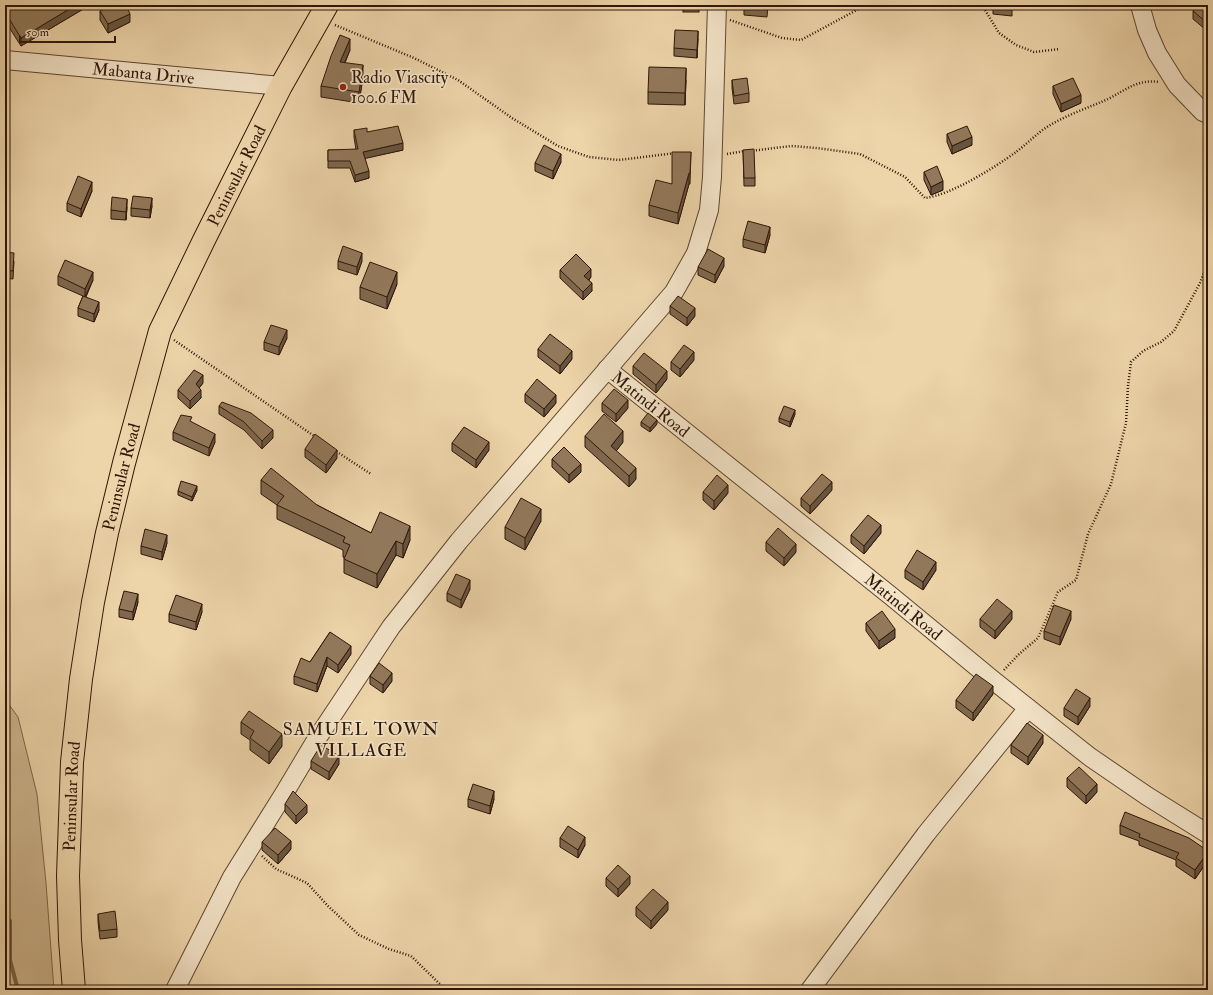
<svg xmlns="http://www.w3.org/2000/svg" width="1213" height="995" viewBox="0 0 1213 995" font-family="'IM FELL Double Pica',serif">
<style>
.green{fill:#cdb48d;stroke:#7e654a}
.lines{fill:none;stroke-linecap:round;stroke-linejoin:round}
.stream{stroke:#7a6147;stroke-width:4}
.minor-casing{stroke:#5e4630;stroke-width:20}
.major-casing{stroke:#2f1607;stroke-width:24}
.path{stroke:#2f1607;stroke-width:2.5;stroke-dasharray:1 2;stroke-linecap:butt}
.minor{stroke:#f3e3c7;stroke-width:18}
.major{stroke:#edd4a9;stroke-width:22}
.wall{fill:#7e684e;stroke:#2f1607}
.shaded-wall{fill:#665540;stroke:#2f1607}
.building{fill:#92795b;stroke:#2f1607}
.poi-dot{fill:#8f2418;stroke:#f3e3c7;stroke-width:1.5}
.labels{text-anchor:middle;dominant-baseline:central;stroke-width:3.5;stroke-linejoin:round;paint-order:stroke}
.street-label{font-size:17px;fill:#2f1607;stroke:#f3e3c7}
.poi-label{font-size:17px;fill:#2f1607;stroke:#f3e3c7;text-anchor:start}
.neighbourhood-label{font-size:18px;letter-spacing:1px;fill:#2f1607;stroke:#f3e3c7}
</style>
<rect width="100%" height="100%" fill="#edd4a9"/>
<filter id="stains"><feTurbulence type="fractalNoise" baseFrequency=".005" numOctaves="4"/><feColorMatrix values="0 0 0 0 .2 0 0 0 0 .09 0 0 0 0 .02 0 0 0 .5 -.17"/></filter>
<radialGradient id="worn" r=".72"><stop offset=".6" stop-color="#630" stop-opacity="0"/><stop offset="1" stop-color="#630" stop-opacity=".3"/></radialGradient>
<polygon class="green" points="5,699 18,717 37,794 46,883 54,990 5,990"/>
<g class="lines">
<polyline class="stream" points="5,916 10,921 10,960 18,990"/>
<g class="minor-casing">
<g id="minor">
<polyline points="1140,5 1147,30 1157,53 1177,85 1203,112 1208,114"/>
<path id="s1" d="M5,60L281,86"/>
<path id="s2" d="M607,369L891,596L994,681L1090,757L1147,796L1208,834"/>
<polyline points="175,990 232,877 285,792 316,740 391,627 459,541 674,292 696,253 709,210 712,177 717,5"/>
<polyline points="810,990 926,834 1028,708"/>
</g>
</g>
<g class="major-casing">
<g id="major">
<path id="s3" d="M74,990L70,940L68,876L72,762L81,679L93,602L107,533L124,463L160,331L204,240L281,86L327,5"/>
</g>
</g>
<g class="path">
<polyline points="982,5 999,33 1016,45 1034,52 1060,49"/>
<polyline points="730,20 782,38 801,40 866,5"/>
<polyline points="335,25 414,58 458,80 512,118 558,146 589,157 619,160 676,153"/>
<path d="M750,151L791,146L817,148L860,154L905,177L925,198C951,195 994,168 1016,152C1027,144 1036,134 1047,127C1066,115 1088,108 1108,99C1126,90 1137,79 1159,82"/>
<polyline points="727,154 745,151"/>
<polyline points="174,340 317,438"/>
<polyline points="334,450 371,474"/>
<polyline points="1004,670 1018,655 1038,638 1058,592 1076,580 1088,534 1111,484 1126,423 1128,386 1131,362 1143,351 1161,342 1174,331 1200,283 1208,262"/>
<polyline points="262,856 276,869 307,883 328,906 359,935 389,949 411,956 446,990"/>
</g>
<use href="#minor" class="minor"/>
<use href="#major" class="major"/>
</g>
<g class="wall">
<polygon points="5,5 90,5 21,46 5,21"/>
<rect x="683" y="5" width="16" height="7"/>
<polygon points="744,5 768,5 767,17 744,15"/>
<polygon points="993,5 1012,5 1012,16 993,14"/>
<polygon points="1208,5 1208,27 1206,30 1193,19 1193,11"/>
<polygon points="100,11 130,22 108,33 100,20"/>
<polygon points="698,39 697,58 674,56 674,48"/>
<polygon points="1208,42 1208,53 1207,53 1207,45"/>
<polygon points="350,50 345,63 363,77 359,103 321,97 321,86"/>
<polygon points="686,80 685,105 648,104 648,92"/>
<polygon points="732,80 749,93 749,102 734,104 732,88"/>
<polygon points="1053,86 1081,103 1061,112 1053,94"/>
<polygon points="354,130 367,132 403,150 365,158 369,178 355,182 350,168 328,168 328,150 356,150 354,137"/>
<polygon points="947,134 972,145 952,154 947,142"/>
<polygon points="743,150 755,178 755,186 744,186"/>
<polygon points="691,152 690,184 689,184 678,224 649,216 649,205 672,184"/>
<polygon points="561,162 553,179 535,171 535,163"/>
<polygon points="924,172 943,190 931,195 924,180"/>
<polygon points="92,191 81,217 67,211 67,203"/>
<polygon points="152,206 150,218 131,216 131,208"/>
<polygon points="127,207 126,220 111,219 111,210"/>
<polygon points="770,235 765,253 743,247 743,239"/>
<polygon points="5,252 14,261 13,279 5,278"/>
<polygon points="338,261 362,261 357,275 338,269"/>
<polygon points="724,266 715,283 698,275 698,267"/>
<polygon points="560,270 591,277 589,280 592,291 583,300 560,278"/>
<polygon points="58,276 93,280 86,297 99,310 94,322 78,316 78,308 83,296 58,285"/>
<polygon points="397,284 387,309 360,299 360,287"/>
<polygon points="670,306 695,316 687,326 670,314"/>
<polygon points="287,338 279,355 264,350 264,342"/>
<polygon points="538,349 572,359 560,374 538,357"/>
<polygon points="694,360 680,377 671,370 671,362"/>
<polygon points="633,366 667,379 656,393 633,374"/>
<polygon points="203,383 199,388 201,398 190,409 178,398 178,390"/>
<polygon points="525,394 556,403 544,417 525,402"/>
<polygon points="602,403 628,408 616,422 602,411"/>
<polygon points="219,406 273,438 262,449 244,430 219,414"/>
<polygon points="795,414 790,427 779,422 779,418"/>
<polygon points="641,422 657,424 650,432 641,426"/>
<polygon points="173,432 215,442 209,456 173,440"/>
<polygon points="585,436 623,442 616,451 636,479 629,487 585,447"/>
<polygon points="452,443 489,450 476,468 452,451"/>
<polygon points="305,449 337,458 326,473 305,457"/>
<polygon points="552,459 581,472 569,483 552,467"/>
<polygon points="261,480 317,505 371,533 410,540 403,558 396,555 377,588 344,573 344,557 343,557 343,550 277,519 277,505 261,494"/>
<polygon points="197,490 192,501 178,495 178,491"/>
<polygon points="832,490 810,514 801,506 801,498"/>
<polygon points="703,492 728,493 714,510 703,500"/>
<polygon points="541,521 525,550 505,539 505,527"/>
<polygon points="881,533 864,554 851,543 851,535"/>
<polygon points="766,542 796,552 784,566 766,551"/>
<polygon points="167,543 162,560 141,554 141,546"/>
<polygon points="905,570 936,570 923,590 905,578"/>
<polygon points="470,589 461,608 447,601 447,593"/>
<polygon points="138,602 133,620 119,617 119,609"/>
<polygon points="202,612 196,630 169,622 169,614"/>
<polygon points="980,619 1012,619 995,639 980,627"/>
<polygon points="1071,619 1060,645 1044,639 1044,631"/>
<polygon points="866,623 895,638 879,649 866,631"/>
<polygon points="330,632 351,654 338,673 327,666 317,692 294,684 294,676 310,662"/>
<polygon points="370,676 392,681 383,693 370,684"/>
<polygon points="993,694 973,721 956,708 956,700"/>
<polygon points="1090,706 1078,725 1064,716 1064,708"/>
<polygon points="241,722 282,746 269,764 250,750 250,740 241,734"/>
<polygon points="1043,743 1028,765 1011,753 1011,745"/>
<polygon points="311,761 339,764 329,780 311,769"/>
<polygon points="1067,778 1097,792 1086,804 1067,787"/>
<polygon points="468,799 494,799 490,814 468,807"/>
<polygon points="1208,800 1208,809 1207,809 1207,801"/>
<polygon points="285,804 307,813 296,824 285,812"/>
<polygon points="1120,825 1208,851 1208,860 1195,879 1176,866 1176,860 1139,845 1139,841 1120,834"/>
<polygon points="560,838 585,845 578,858 560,847"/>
<polygon points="262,842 291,849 278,864 262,850"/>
<polygon points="606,878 630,884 618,897 606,886"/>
<polygon points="636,907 668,910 651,929 636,916"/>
<polygon points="98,914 117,929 117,937 100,939 98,922"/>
</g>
<g class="shaded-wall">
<polygon points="76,5 90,5 21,46 21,38"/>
<polygon points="130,14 130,22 108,33 108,24"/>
<polygon points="1208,19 1208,27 1206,30 1206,22"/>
<polygon points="698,31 698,39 697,58 697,50"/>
<polygon points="350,39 350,50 340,73 340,62"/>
<polygon points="363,65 363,77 359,103 359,92"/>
<polygon points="686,68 686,80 685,105 685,93"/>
<polygon points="1081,95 1081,103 1061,112 1061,104"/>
<polygon points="972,137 972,145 952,154 952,146"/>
<polygon points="403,143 403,150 363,159 363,152"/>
<polygon points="561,154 561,162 553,179 553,171"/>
<polygon points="369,171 369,178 355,182 355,175"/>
<polygon points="689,173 689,184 678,224 678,213"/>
<polygon points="943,181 943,190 931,195 931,187"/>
<polygon points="92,182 92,191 81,217 81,209"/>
<polygon points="152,198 152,206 150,218 150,210"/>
<polygon points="127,199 127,207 126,220 126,212"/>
<polygon points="770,227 770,235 765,253 765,245"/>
<polygon points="362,253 362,261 357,275 357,267"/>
<polygon points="724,258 724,266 715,283 715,275"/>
<polygon points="591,269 591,277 584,284 584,276"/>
<polygon points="93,272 93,280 85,297 85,289"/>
<polygon points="397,272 397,284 387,309 387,297"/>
<polygon points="592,283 592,291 583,300 583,292"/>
<polygon points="99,302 99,310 94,322 94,314"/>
<polygon points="695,308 695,316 687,326 687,318"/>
<polygon points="287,330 287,338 279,355 279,347"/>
<polygon points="572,351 572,359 560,374 560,366"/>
<polygon points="694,352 694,360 680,377 680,369"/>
<polygon points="667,371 667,379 656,393 656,385"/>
<polygon points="203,375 203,383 196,392 196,384"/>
<polygon points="201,390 201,398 190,409 190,401"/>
<polygon points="556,395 556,403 544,417 544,409"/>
<polygon points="628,400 628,408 616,422 616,414"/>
<polygon points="795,410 795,414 790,427 790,422"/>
<polygon points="657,420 657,424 650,432 650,428"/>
<polygon points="273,430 273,438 262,449 262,441"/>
<polygon points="623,431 623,442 611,458 611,446"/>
<polygon points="215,434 215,442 209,456 209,448"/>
<polygon points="489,442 489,450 476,468 476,460"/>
<polygon points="337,450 337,458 326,473 326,465"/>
<polygon points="581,464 581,472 569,483 569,475"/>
<polygon points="636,468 636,479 629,487 629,476"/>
<polygon points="832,482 832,490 810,514 810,506"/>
<polygon points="728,485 728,493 714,510 714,501"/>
<polygon points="197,486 197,490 192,501 192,497"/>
<polygon points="541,509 541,521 525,550 525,538"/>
<polygon points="881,525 881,533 864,554 864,546"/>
<polygon points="410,526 410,540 403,558 403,544"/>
<polygon points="167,535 167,543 162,560 162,552"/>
<polygon points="396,541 396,555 377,588 377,574"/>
<polygon points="796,544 796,552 784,566 784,558"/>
<polygon points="936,562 936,570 923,590 923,582"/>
<polygon points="470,580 470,589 461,608 461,600"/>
<polygon points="138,594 138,602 133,620 133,612"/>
<polygon points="202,604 202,612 196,630 196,622"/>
<polygon points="1012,611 1012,619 995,639 995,631"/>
<polygon points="1071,611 1071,619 1060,645 1060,637"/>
<polygon points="895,629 895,638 879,649 879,641"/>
<polygon points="351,646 351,654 338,673 338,665"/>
<polygon points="327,657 327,666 317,692 317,684"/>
<polygon points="392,673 392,681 383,693 383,685"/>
<polygon points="993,686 993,694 973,721 973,713"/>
<polygon points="1090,698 1090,706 1078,725 1078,717"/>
<polygon points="282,734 282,746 269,764 269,752"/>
<polygon points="1043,735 1043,743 1028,765 1028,757"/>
<polygon points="339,756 339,764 329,780 329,772"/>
<polygon points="1097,784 1097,792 1086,804 1086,796"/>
<polygon points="494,791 494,799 490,814 490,806"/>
<polygon points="307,805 307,813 296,824 296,816"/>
<polygon points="585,837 585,845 578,858 578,850"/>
<polygon points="291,841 291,849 278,864 278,855"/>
<polygon points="1208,852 1208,860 1195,879 1195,870"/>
<polygon points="630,876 630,884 618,897 618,889"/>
<polygon points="668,902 668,910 651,929 651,921"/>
</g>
<g class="building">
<polygon points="5,5 76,5 21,38 5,12"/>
<polygon points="113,5 126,5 130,14 108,24 100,11"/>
<polygon points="744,5 768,5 767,9 744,7"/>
<polygon points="993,5 1012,5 1012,8 993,6"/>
<polygon points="1197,5 1208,5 1208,19 1206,22 1193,11"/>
<polygon points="675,30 698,31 697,50 674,48"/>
<polygon points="340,35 350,39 340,62 363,65 359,92 321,86 331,56"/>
<polygon points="649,67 686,68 685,93 648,92"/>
<polygon points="747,78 749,93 734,96 732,80"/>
<polygon points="1073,78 1081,95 1061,104 1053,86"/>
<polygon points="398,126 403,143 363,152 369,171 355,175 350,161 328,161 328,150 358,149 354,130 367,128 367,132"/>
<polygon points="967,126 972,137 952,146 947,134"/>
<polygon points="544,145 561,154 553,171 535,163"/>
<polygon points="754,149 755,178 744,178 743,150"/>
<polygon points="672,152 691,152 690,173 689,173 678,213 649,205 656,180 672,184"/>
<polygon points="937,166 943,181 931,187 924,172"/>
<polygon points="78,176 92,182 81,209 67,203"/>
<polygon points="133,196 152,198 150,210 131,208"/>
<polygon points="112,197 127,199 126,212 111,210"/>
<polygon points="748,221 770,227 765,245 743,239"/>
<polygon points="343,246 362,253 357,267 338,261"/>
<polygon points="708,249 724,258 715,275 698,267"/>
<polygon points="5,252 14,253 13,271 5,270"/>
<polygon points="576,254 591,269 584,276 592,283 583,292 560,270"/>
<polygon points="65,260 93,272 85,289 58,276"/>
<polygon points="370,262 397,272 387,297 360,287"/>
<polygon points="83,296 99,302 94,314 78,308"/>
<polygon points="678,296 695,308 687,318 670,306"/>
<polygon points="271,325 287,330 279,347 264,342"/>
<polygon points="550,334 572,351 560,366 538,349"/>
<polygon points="684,345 694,352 680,369 671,362"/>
<polygon points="644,353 667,371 656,385 633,366"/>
<polygon points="194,370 203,375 196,384 201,390 190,401 178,390"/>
<polygon points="537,379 556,395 544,409 525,394"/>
<polygon points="614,389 628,400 616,414 602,403"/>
<polygon points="222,402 251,413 273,430 262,441 244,422 219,406"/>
<polygon points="784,406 795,410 790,422 779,418"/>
<polygon points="648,413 657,420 650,428 641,422"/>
<polygon points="604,414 623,431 611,446 636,468 629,476 585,436"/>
<polygon points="181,415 192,417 190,421 215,434 209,448 173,432"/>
<polygon points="464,427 489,442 476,460 452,443"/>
<polygon points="315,434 337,450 326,465 305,449"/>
<polygon points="564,447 581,464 569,475 552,459"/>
<polygon points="271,468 317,505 371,533 380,512 410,526 403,544 396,541 377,574 344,559 350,545 343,542 345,537 277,505 284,496 261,480"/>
<polygon points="822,474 832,482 810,506 801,498"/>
<polygon points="717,475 728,485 714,501 703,492"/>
<polygon points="181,481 197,486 192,497 178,491"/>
<polygon points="521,498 541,509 525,538 505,527"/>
<polygon points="868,515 881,525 864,546 851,535"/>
<polygon points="778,528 796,544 784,558 766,542"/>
<polygon points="145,529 167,535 162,552 141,546"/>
<polygon points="917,550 936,562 923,582 905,570"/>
<polygon points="456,574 470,580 461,600 447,593"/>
<polygon points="124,591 138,594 133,612 119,609"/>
<polygon points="176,595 202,604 196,622 169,614"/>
<polygon points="997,599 1012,611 995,631 980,619"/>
<polygon points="1054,605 1071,611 1060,637 1044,631"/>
<polygon points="882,611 895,629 879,641 866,623"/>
<polygon points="330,632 351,646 338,665 327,657 317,684 294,676 301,658 310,662"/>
<polygon points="379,663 392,673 383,685 370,676"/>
<polygon points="976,674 993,686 973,713 956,700"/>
<polygon points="1076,689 1090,698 1078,717 1064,708"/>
<polygon points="249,711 282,734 269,752 250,738 254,731 241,722"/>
<polygon points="1027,723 1043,735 1028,757 1011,745"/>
<polygon points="321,745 339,756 329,772 311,761"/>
<polygon points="1079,767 1097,784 1086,796 1067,778"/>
<polygon points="473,784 494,791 490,806 468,799"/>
<polygon points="293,791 307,805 296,816 285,804"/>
<polygon points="1125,812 1189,838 1208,851 1208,852 1195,870 1176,858 1179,853 1139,837 1140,834 1120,825"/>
<polygon points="568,826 585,837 578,850 560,838"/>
<polygon points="275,828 291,841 278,855 262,842"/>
<polygon points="618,865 630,876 618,889 606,878"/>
<polygon points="653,889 668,902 651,921 636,907"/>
<polygon points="115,911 117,929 100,931 98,914"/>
</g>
<circle class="poi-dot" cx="343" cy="87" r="4"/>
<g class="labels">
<g class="street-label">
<text stroke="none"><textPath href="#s1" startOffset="139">Mabanta Drive</textPath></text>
<text stroke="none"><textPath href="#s3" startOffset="842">Peninsular Road</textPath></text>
<text stroke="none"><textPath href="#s2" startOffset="56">Matindi Road</textPath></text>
<text stroke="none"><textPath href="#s3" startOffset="518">Peninsular Road</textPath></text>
<text stroke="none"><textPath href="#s2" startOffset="380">Matindi Road</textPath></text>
<text stroke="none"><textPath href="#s3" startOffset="194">Peninsular Road</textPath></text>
</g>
<g class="poi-label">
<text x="351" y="77">Radio Viascity<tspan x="351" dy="20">100.6 FM</tspan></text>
</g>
<g class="neighbourhood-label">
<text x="361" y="729">SAMUEL TOWN<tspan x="361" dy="21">VILLAGE</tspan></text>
</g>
</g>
<rect width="1213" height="995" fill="none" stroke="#edd4a9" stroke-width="20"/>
<rect x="6" y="6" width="1201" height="983" fill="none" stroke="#2f1607" stroke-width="2"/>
<rect x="10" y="10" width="1193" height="975" fill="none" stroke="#2f1607"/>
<path d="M20 36v6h95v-6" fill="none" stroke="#2f1607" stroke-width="2"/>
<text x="26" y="36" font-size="12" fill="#2f1607" stroke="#f3e3c7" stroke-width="3" paint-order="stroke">50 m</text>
<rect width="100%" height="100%" filter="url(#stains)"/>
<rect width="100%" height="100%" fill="url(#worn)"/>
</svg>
